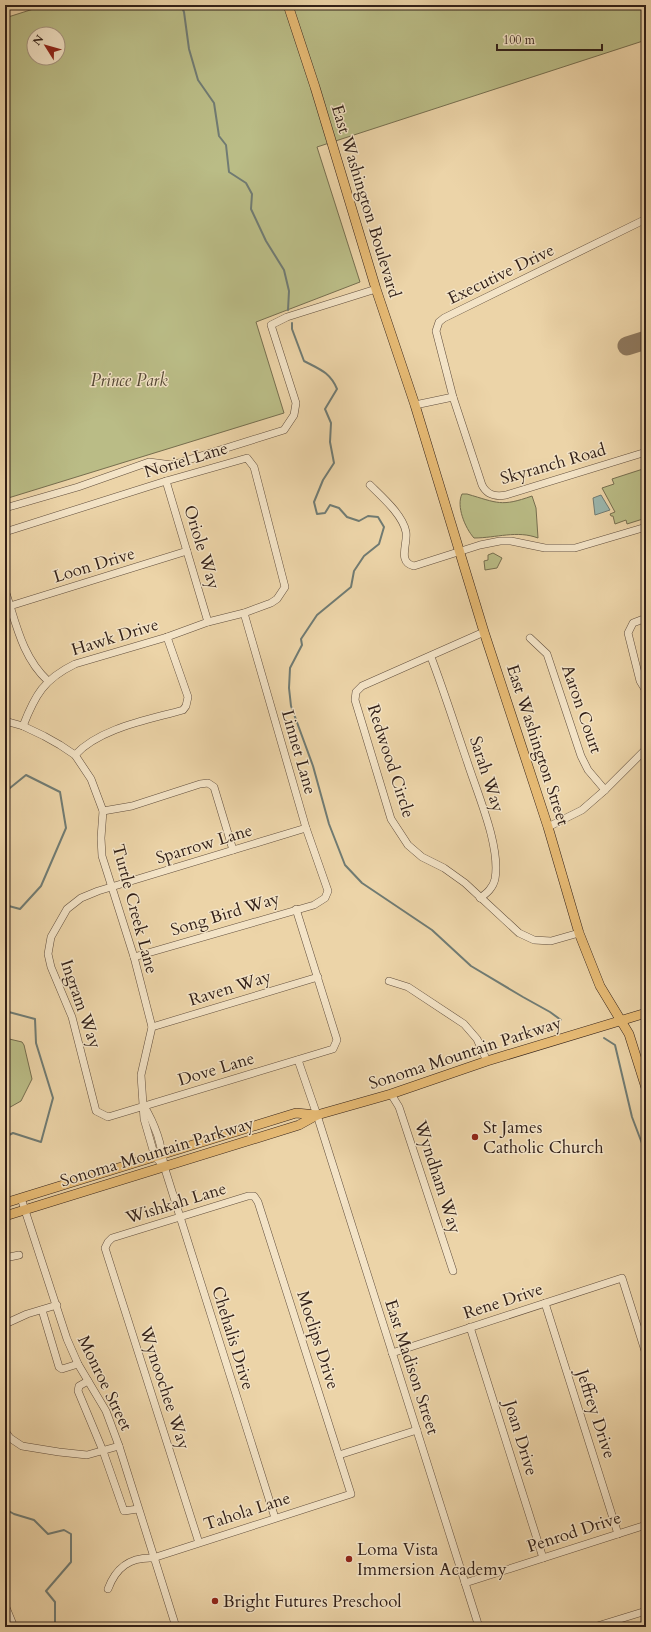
<svg xmlns="http://www.w3.org/2000/svg" width="651" height="1632" viewBox="0 0 651 1632" font-family="Cardo,serif">
<style>
.green{fill:#babc86;stroke:#766e4f;fill-rule:evenodd}
.water{fill:#9ab7af;stroke:#707b73}
.lines{fill:none;stroke-linecap:round;stroke-linejoin:round}
.stream{stroke:#707b73;stroke-width:2}
.taxiway{stroke:#8f7a60;stroke-width:19}
.minor-casing{stroke:#604d3c;stroke-width:8}
.major-casing{stroke:#322018;stroke-width:10}
.minor{stroke:#f3e3c6;stroke-width:7}
.major{stroke:#e6ba74;stroke-width:9}
.poi-dot{fill:#8f2418;stroke:#f3e3c6;stroke-width:1.5}
.labels{text-anchor:middle;dominant-baseline:central;stroke-width:3;stroke-linejoin:round;paint-order:stroke}
.street-label{font-size:17px;fill:#322018;stroke:#f3e3c6}
.park-label{font-size:17px;font-style:italic;fill:#544734;stroke:#f3e3c6}
.poi-label{font-size:17px;fill:#322018;stroke:#f3e3c6;text-anchor:start}
</style>
<rect width="100%" height="100%" fill="#ecd4a8"/>
<filter id="stains"><feTurbulence type="fractalNoise" baseFrequency=".005" numOctaves="4"/><feColorMatrix values="0 0 0 0 .2 0 0 0 0 .09 0 0 0 0 .02 0 0 0 .5 -.17"/></filter>
<radialGradient id="worn" r=".72"><stop offset=".6" stop-color="#630" stop-opacity="0"/><stop offset="1" stop-color="#630" stop-opacity=".3"/></radialGradient>
<g class="green">
<path d="M46,5H646V40L317,147L360,282L256,322L284,413L5,499V18ZM34,34H58V58H34Z"/>
<polygon points="646,468 646,518 627,524 626,520 615,524 613,516 611,516 610,514 615,512 602,488 614,484 612,479"/>
<path d="M462,494H467C498,503 501,507 532,496L536,508L538,538C517,530 496,538 474,538C465,528 456,506 462,494Z"/>
<polygon points="493,553 502,558 497,568 485,570 484,561 488,560 488,555"/>
<polygon points="5,1038 22,1042 24,1045 32,1079 21,1101 5,1110"/>
</g>
<polygon class="water" points="601,495 610,510 595,515 593,498"/>
<g class="lines">
<g class="stream">
<polyline points="181,5 184,12 189,49 198,80 214,103 219,136 226,145 229,172 246,183 252,194 251,209 266,241 284,270 289,291 288,310"/>
<path d="M292,323V329L304,361C319,369 330,372 337,389L325,409L331,423L330,442L334,463L323,480L314,502L317,514L325,513L330,505L339,508L347,517L359,521L368,516L378,517L384,527L379,544L364,556L354,571L351,587L317,615L301,639L302,645L290,668L289,688L291,706L313,766L329,824L345,865L362,883L432,930L471,966L523,997L550,1012L561,1020"/>
<polyline points="5,792 26,775 60,792 66,828 41,886 20,909 5,905"/>
<polyline points="5,1011 35,1019 36,1043 53,1098 41,1142 13,1133 5,1137"/>
<polyline points="604,1038 615,1045 632,1117 646,1154"/>
<polyline points="5,1509 14,1514 34,1520 48,1534 64,1530 71,1534 71,1562 46,1591 55,1602 55,1627"/>
</g>
<polyline class="taxiway" points="627,346 646,340"/>
<g class="minor-casing">
<g id="minor">
<polyline points="453,397 436,331 439,322 444,318 646,219"/>
<path d="M415,405L453,397L482,485C487,495 495,497 506,495L646,452"/>
<polyline points="166,481 208,622"/>
<path d="M370,485C382,497 403,515 406,532C408,544 397,562 414,566L480,545L500,541H511L545,548H575L646,527"/>
<polyline points="5,508 78,487 149,462 172,465 284,430 294,415 296,403 271,325 287,317 376,289"/>
<path d="M5,532L166,481L247,458L254,467L285,587L277,599L271,603L244,613L208,622L167,637L75,664C44,679 35,695 23,726"/>
<path d="M5,590C16,623 22,657 48,681"/>
<polyline points="10,606 187,551"/>
<polyline points="646,618 633,623 628,633 640,681 646,691"/>
<polyline points="484,632 362,686 356,692 355,700 391,819 408,845 422,857 444,868 465,883 519,933 534,940 551,941 579,933"/>
<polyline points="530,638 547,654 581,756 588,770 605,790"/>
<path d="M431,657C444,691 455,726 467,761C477,793 501,846 495,879C493,888 487,893 480,898"/>
<polyline points="5,721 23,726 44,736 60,745 75,755 91,779 103,811 101,838 102,856 134,957 152,1027 141,1075 144,1119 155,1157 164,1166"/>
<path d="M75,755C100,728 148,720 183,710L186,706L188,697L167,637"/>
<polyline points="103,811 132,806 200,784 208,783 214,787 233,850"/>
<polyline points="548,827 582,810 605,790 646,749"/>
<polyline points="296,909 337,1040 333,1049 108,1117 96,1111 72,1017 51,967 48,954 51,937 67,909 81,898 98,891 306,828"/>
<polyline points="134,957 314,905 325,898 328,891 306,828 244,613"/>
<polyline points="389,981 408,987 464,1024 477,1039 487,1061"/>
<polyline points="152,1027 318,977"/>
<polyline points="298,1060 317,1115 479,1627"/>
<polyline points="391,1094 399,1107 453,1271"/>
<path d="M144,1106C155,1124 162,1146 164,1166L275,1518"/>
<polyline points="21,1198 67,1339 78,1364 106,1411 119,1446 176,1627"/>
<polyline points="5,1258 19,1255"/>
<polyline points="545,1303 618,1534"/>
<polyline points="42,1310 59,1367 62,1369 78,1364"/>
<polyline points="5,1324 27,1314 57,1305"/>
<polyline points="470,1327 543,1558"/>
<polyline points="392,1353 622,1278 646,1354"/>
<polyline points="88,1381 79,1386 78,1391 103,1451 124,1511 138,1509"/>
<polyline points="5,1431 10,1438 22,1446 59,1452 87,1455 119,1446"/>
<polyline points="339,1455 417,1430"/>
<polyline points="465,1583 646,1525"/>
<path d="M108,1589C116,1567 130,1557 153,1558L351,1494L258,1202L254,1196H248L112,1238L108,1242L105,1248L199,1543"/>
<polyline points="5,1605 14,1627"/>
<polyline points="594,1627 646,1611"/>
</g>
</g>
<g class="major-casing">
<g id="major">
<polyline points="288,5 315,87 376,289 415,405 484,632 548,827 579,933 600,986 629,1034 646,1088"/>
<polyline points="5,1203 296,1113 317,1115"/>
<polyline points="5,1216 299,1125 317,1115 391,1094 487,1061 646,1013"/>
</g>
</g>
<use href="#minor" class="minor"/>
<use href="#major" class="major"/>
</g>
<g class="poi-dot">
<circle cx="475" cy="1137" r="4"/>
<circle cx="349" cy="1559" r="4"/>
<circle cx="215" cy="1601" r="4"/>
</g>
<g class="labels">
<g class="street-label">
<text transform="translate(366 201) rotate(73)">East Washington Boulevard</text>
<text transform="translate(501 274) rotate(-26)">Executive Drive</text>
<text transform="translate(186 460) rotate(-17)">Noriel Lane</text>
<text transform="translate(553 464) rotate(-16)">Skyranch Road</text>
<text transform="translate(202 547) rotate(73)">Oriole Way</text>
<text transform="translate(94 565) rotate(-17)">Loon Drive</text>
<text transform="translate(115 637) rotate(-17)">Hawk Drive</text>
<text transform="translate(582 709) rotate(71)">Aaron Court</text>
<text transform="translate(538 745) rotate(72)">East Washington Street</text>
<text transform="translate(299 752) rotate(74)">Linnet Lane</text>
<text transform="translate(391 761) rotate(72)">Redwood Circle</text>
<text transform="translate(487 774) rotate(72)">Sarah Way</text>
<text transform="translate(204 844) rotate(-17)">Sparrow Lane</text>
<text transform="translate(135 909) rotate(75)">Turtle Creek Lane</text>
<text transform="translate(225 914) rotate(-17)">Song Bird Way</text>
<text transform="translate(230 988) rotate(-17)">Raven Way</text>
<text transform="translate(81 1004) rotate(71)">Ingram Way</text>
<text transform="translate(465 1053) rotate(-18)">Sonoma Mountain Parkway</text>
<text transform="translate(216 1069) rotate(-17)">Dove Lane</text>
<text transform="translate(157 1152) rotate(-17)">Sonoma Mountain Parkway</text>
<text transform="translate(438 1177) rotate(72)">Wyndham Way</text>
<text transform="translate(176 1203) rotate(-17)">Wishkah Lane</text>
<text transform="translate(503 1301) rotate(-18)">Rene Drive</text>
<text transform="translate(233 1338) rotate(73)">Chehalis Drive</text>
<text transform="translate(318 1340) rotate(72)">Moclips Drive</text>
<text transform="translate(412 1367) rotate(72)">East Madison Street</text>
<text transform="translate(105 1383) rotate(64)">Monroe Street</text>
<text transform="translate(165 1388) rotate(72)">Wynoochee Way</text>
<text transform="translate(596 1414) rotate(72)">Jeffrey Drive</text>
<text transform="translate(521 1438) rotate(73)">Joan Drive</text>
<text transform="translate(247 1511) rotate(-18)">Tahola Lane</text>
<text transform="translate(574 1532) rotate(-18)">Penrod Drive</text>
</g>
<g class="park-label">
<text x="129" y="380">Prince Park</text>
</g>
<g class="poi-label">
<text x="483" y="1127">St James<tspan x="483" dy="20">Catholic Church</tspan></text>
<text x="357" y="1549">Loma Vista<tspan x="357" dy="20">Immersion Academy</tspan></text>
<text x="223" y="1601">Bright Futures Preschool</text>
</g>
</g>
<rect width="651" height="1632" fill="none" stroke="#ecd4a8" stroke-width="20"/>
<rect x="6" y="6" width="639" height="1620" fill="none" stroke="#322018" stroke-width="2"/>
<rect x="10" y="10" width="631" height="1612" fill="none" stroke="#322018"/>
<g transform="translate(46 46) rotate(307)"><circle r="19" fill="#f3e3c6" stroke="#a69580"/>
<path d="M0-3L7 15L0 10L-7 15Z" fill="#8f2418"/>
<text y="-6" font-size="11" font-weight="bold" text-anchor="middle" fill="#322018">N</text>
</g>
<path d="M497 44v6h105v-6" fill="none" stroke="#322018" stroke-width="2"/>
<text x="503" y="44" font-size="12" fill="#322018" stroke="#f3e3c6" stroke-width="3" paint-order="stroke">100 m</text>
<rect width="100%" height="100%" filter="url(#stains)"/>
<rect width="100%" height="100%" fill="url(#worn)"/>
</svg>
